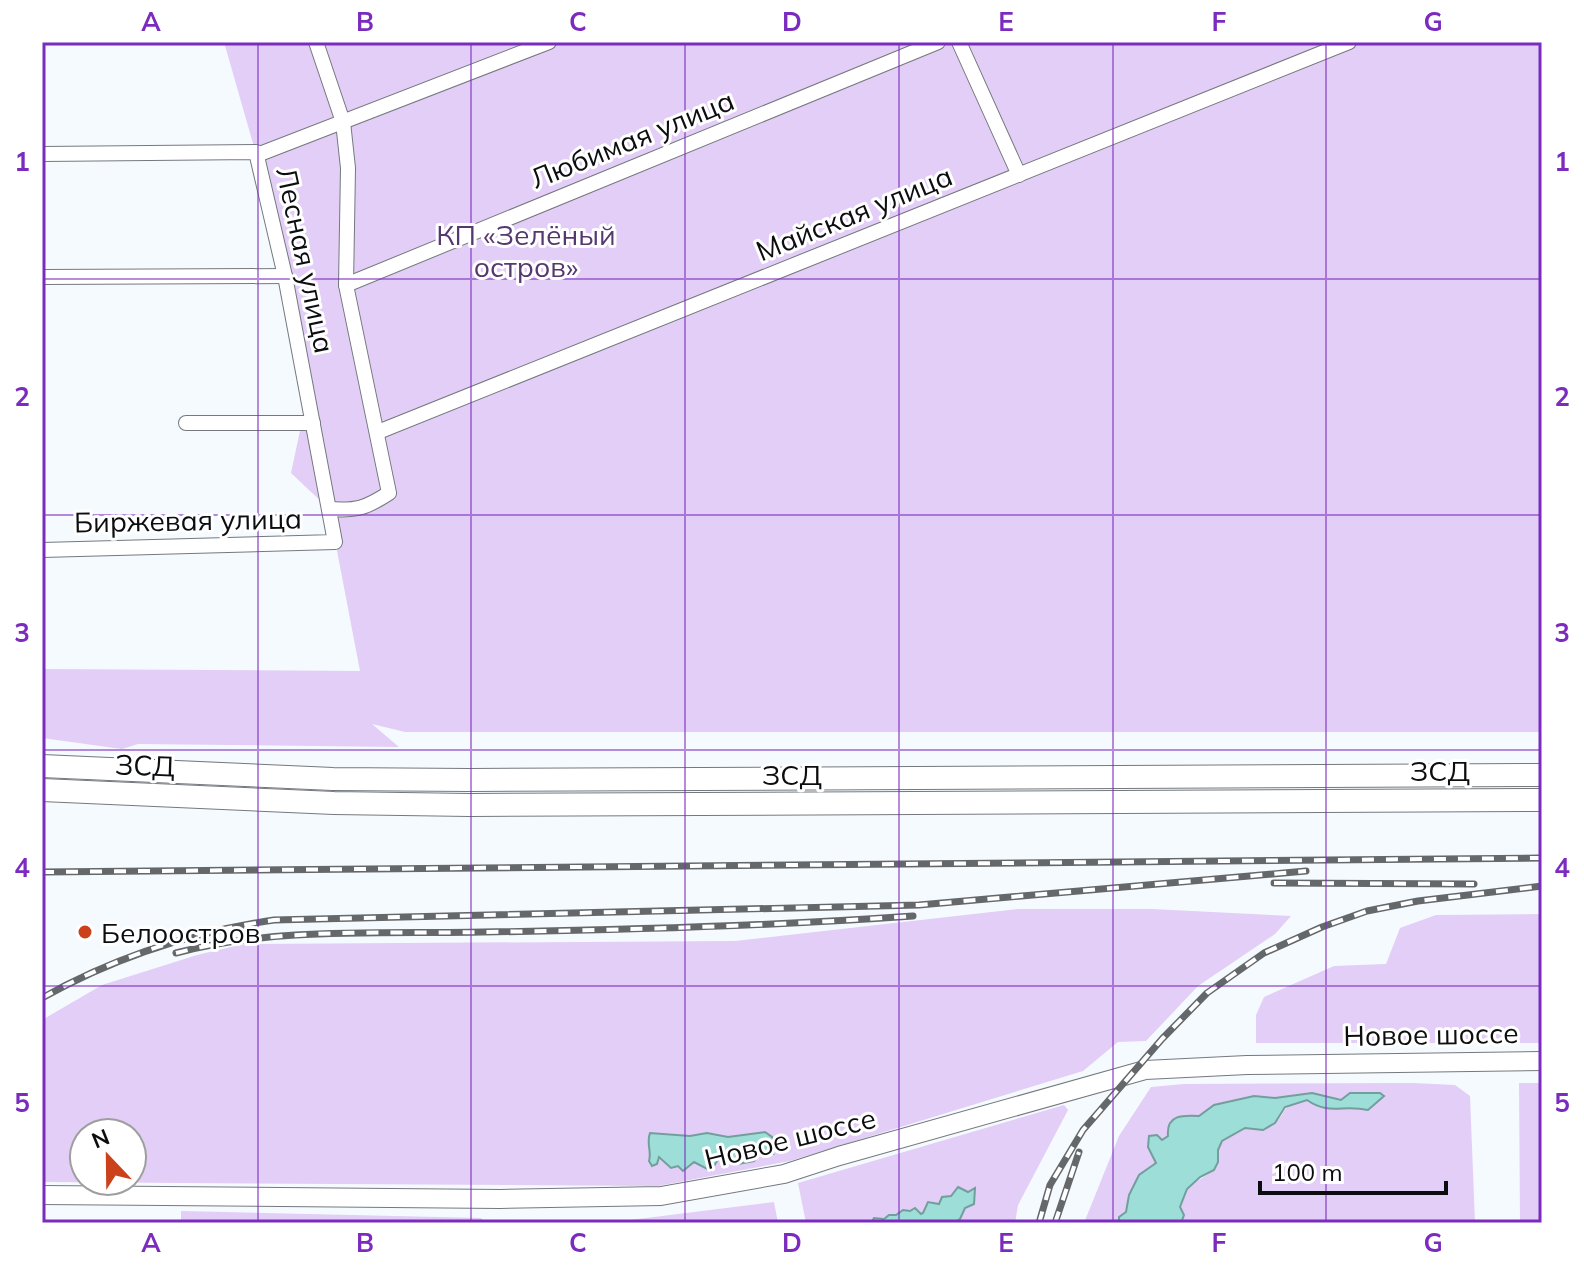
<svg xmlns="http://www.w3.org/2000/svg" width="1584" height="1265" viewBox="0 0 1584 1265" font-family="Mulish,sans-serif">
<style>
.green{fill:#e2cef6;fill-rule:evenodd}
.water{fill:#9eded9;stroke:#729f9c;stroke-width:2}
.lines{fill:none;stroke-linecap:round;stroke-linejoin:round}
.minor-casing{stroke:#75797d;stroke-width:16}
.major-casing{stroke:#75797d;stroke-width:20}
.highway-casing{stroke:#75797d;stroke-width:24}
.minor{stroke:#fff;stroke-width:14}
.major{stroke:#fff;stroke-width:18}
.highway{stroke:#fff;stroke-width:22}
.rail-casing{stroke:#65686b;stroke-width:7}
.rail{stroke:#fff;stroke-width:4;stroke-dasharray:12;stroke-linecap:butt}
.grid{fill:none;stroke:#7b2cbf;stroke-width:2;stroke-opacity:0.55}
.poi-dot{fill:#ca411c;stroke:#fff;stroke-width:3}
.labels{text-anchor:middle;dominant-baseline:central;stroke-width:6;stroke-linejoin:round;paint-order:stroke}
.street-label{font-size:28px;fill:#0c0d0f;stroke:#fff}
.park-label{font-size:28px;fill:#55386f;stroke:#fff}
.poi-label{font-size:28px;fill:#0c0d0f;stroke:#fff;text-anchor:start}
.neatline{fill:none;stroke:#7b2cbf;stroke-width:3}
.grid-label{font-size:26px;text-anchor:middle;font-weight:bold;fill:#7b2cbf}
</style>
<rect width="100%" height="100%" fill="#f5faff"/>
<g class="green">
<polygon points="224,42 1542,42 1542,732 405,732 372,724 399,747 138,744 122,749 42,738 42,669 360,671 329,509 291,473 308,393 258,161"/>
<path d="M1019,909H1152L1291,916L1275,934L1198,986L1146,1041L1118,1042L1083,1071L790,1161L658,1186L42,1182V1020L102,985L197,955L244,944L735,941ZM765,1132L768,1151L754,1161L733,1165L724,1157C700,1169 672,1150 649,1161L650,1133L690,1136L707,1133L728,1137ZM84,1133H132V1181H84Z"/>
<polygon points="1542,914 1542,1043 1256,1043 1256,1015 1264,997 1334,966 1386,964 1400,928 1436,915"/>
<path d="M1413,1083L1455,1085L1470,1096L1475,1223H1181L1184,1215L1180,1207C1188,1178 1195,1186 1213,1170C1222,1163 1215,1149 1222,1141C1227,1136 1238,1132 1245,1128C1253,1131 1268,1129 1275,1123C1285,1115 1283,1105 1297,1102C1318,1097 1347,1105 1367,1110L1384,1096L1380,1093H1350L1341,1100L1312,1093L1275,1098L1254,1096L1214,1105L1199,1116C1184,1115 1166,1114 1168,1136L1162,1141L1157,1135L1148,1147L1156,1163L1139,1175L1129,1195L1126,1212L1119,1217V1223H1084L1119,1136L1151,1087L1184,1084Z"/>
<polygon points="1542,1083 1542,1223 1520,1223 1519,1083"/>
<path d="M1064,1105L1068,1110L1018,1205L1015,1223H953L960,1219L968,1192L951,1196L921,1214C904,1210 891,1219 874,1218L871,1223H806L798,1183Z"/>
<polygon points="774,1202 778,1223 549,1223 630,1220"/>
<polygon points="181,1211 481,1218 486,1223 181,1223"/>
</g>
<g class="water">
<path d="M1312,1093L1341,1100L1350,1093H1380L1384,1096L1368,1110C1342,1104 1330,1116 1307,1100L1285,1107L1275,1123L1263,1130L1245,1128L1222,1141L1218,1150V1162L1214,1170L1200,1177L1187,1189L1180,1207L1184,1215L1181,1223H1119V1217L1126,1212L1129,1195L1139,1175L1156,1163L1148,1147L1149,1136L1157,1135L1162,1140L1168,1136C1166,1114 1184,1115 1199,1116L1214,1105L1254,1096L1275,1098Z"/>
<path d="M765,1132L772,1137L774,1142L767,1147L773,1154L759,1155L754,1161L733,1165L724,1157L717,1161L711,1171L694,1162L683,1171L678,1166L671,1168L659,1157L657,1164L652,1166L649,1161C652,1152 646,1143 650,1133L690,1136L707,1133L728,1137Z"/>
<polygon points="958,1187 968,1192 975,1188 974,1204 965,1208 960,1219 953,1223 871,1223 874,1218 884,1219 889,1215 896,1215 903,1210 910,1211 915,1208 921,1214 923,1213 928,1202 939,1204 942,1197 951,1196"/>
</g>
<g class="lines">
<g class="minor-casing">
<g id="minor">
<path d="M316,42L343,122L348,168L346,285L389,493C366,508 357,511 329,509"/>
<polyline points="959,42 1019,175"/>
<polyline points="42,154 256,152 285,276 335,542 42,550"/>
<polyline points="257,155 549,42"/>
<polyline points="42,277 285,276"/>
<polyline points="346,285 938,42"/>
<polyline points="186,423 313,423"/>
<polyline points="378,432 1349,42"/>
</g>
</g>
<g class="major-casing">
<polyline id="major" points="42,1195 500,1199 661,1196 784,1174 839,1156 1145,1070 1247,1065 1542,1061"/>
</g>
<g class="highway-casing">
<g id="highway">
<polyline points="42,766 333,779 470,780 1542,775"/>
<polyline points="42,790 334,803 470,805 1542,800"/>
</g>
</g>
<use href="#minor" class="minor"/>
<use href="#major" class="major"/>
<use href="#highway" class="highway"/>
<g class="rail-casing">
<g id="rail">
<polyline points="42,872 1542,858"/>
<polyline points="1274,883 1474,884"/>
<path d="M176,953C274,927 382,934 483,932C627,930 770,926 913,916"/>
<path d="M42,998C115,957 192,932 274,920L919,905L1306,871"/>
<polyline points="1039,1223 1050,1185 1083,1130 1162,1039 1207,993 1264,953 1322,927 1367,911 1418,901 1542,886"/>
<polyline points="1055,1223 1079,1152"/>
</g>
</g>
<use href="#rail" class="rail"/>
</g>
<path class="grid" d="M258,42V1223M471,42V1223M685,42V1223M899,42V1223M1113,42V1223M1326,42V1223M42,279H1542M42,515H1542M42,750H1542M42,986H1542"/>
<circle class="poi-dot" cx="85" cy="932" r="8"/>
<g class="labels">
<g class="street-label">
<text transform="translate(632 139) rotate(-22)">Любимая улица</text>
<text transform="translate(854 213) rotate(-22)">Майская улица</text>
<text transform="translate(306 260) rotate(78)">Лесная улица</text>
<text transform="translate(188 520) rotate(-1)">Биржевая улица</text>
<text transform="translate(145 765) rotate(2)">ЗСД</text>
<text x="1440" y="770">ЗСД</text>
<text x="792" y="774">ЗСД</text>
<text transform="translate(1431 1034) rotate(-1)">Новое шоссе</text>
<text transform="translate(790 1138) rotate(-14)">Новое шоссе</text>
</g>
<g class="park-label">
<text x="526" y="234">КП «Зелёный<tspan x="526" dy="32">остров»</tspan></text>
</g>
<g class="poi-label">
<text x="101" y="932">Белоостров</text>
</g>
</g>
<rect width="1584" height="1265" fill="none" stroke="#ffffff" stroke-width="88"/>
<g transform="translate(108 1157) rotate(338)"><circle r="38" fill="#ffffff" stroke="#9e9e9f" stroke-width="2"/>
<path d="M0-6L14 30L0 20L-14 30Z" fill="#ca411c"/>
<text y="-12" font-size="22" font-weight="bold" text-anchor="middle" fill="#0c0d0f">N</text>
</g>
<path d="M1260 1181v12h186v-12" fill="none" stroke="#0c0d0f" stroke-width="4"/>
<text x="1272" y="1181" font-size="24" fill="#0c0d0f" stroke="#ffffff" stroke-width="6" paint-order="stroke">100 m</text>
<rect x="44" y="44" width="1496" height="1177" class="neatline"/>
<g class="grid-label">
<text x="151" y="31">A</text>
<text x="365" y="31">B</text>
<text x="578" y="31">C</text>
<text x="792" y="31">D</text>
<text x="1006" y="31">E</text>
<text x="1219" y="31">F</text>
<text x="1433" y="31">G</text>
<text x="22" y="171">1</text>
<text x="1562" y="171">1</text>
<text x="22" y="406">2</text>
<text x="1562" y="406">2</text>
<text x="22" y="642">3</text>
<text x="1562" y="642">3</text>
<text x="22" y="877">4</text>
<text x="1562" y="877">4</text>
<text x="22" y="1112">5</text>
<text x="1562" y="1112">5</text>
<text x="151" y="1252">A</text>
<text x="365" y="1252">B</text>
<text x="578" y="1252">C</text>
<text x="792" y="1252">D</text>
<text x="1006" y="1252">E</text>
<text x="1219" y="1252">F</text>
<text x="1433" y="1252">G</text>
</g>
</svg>
